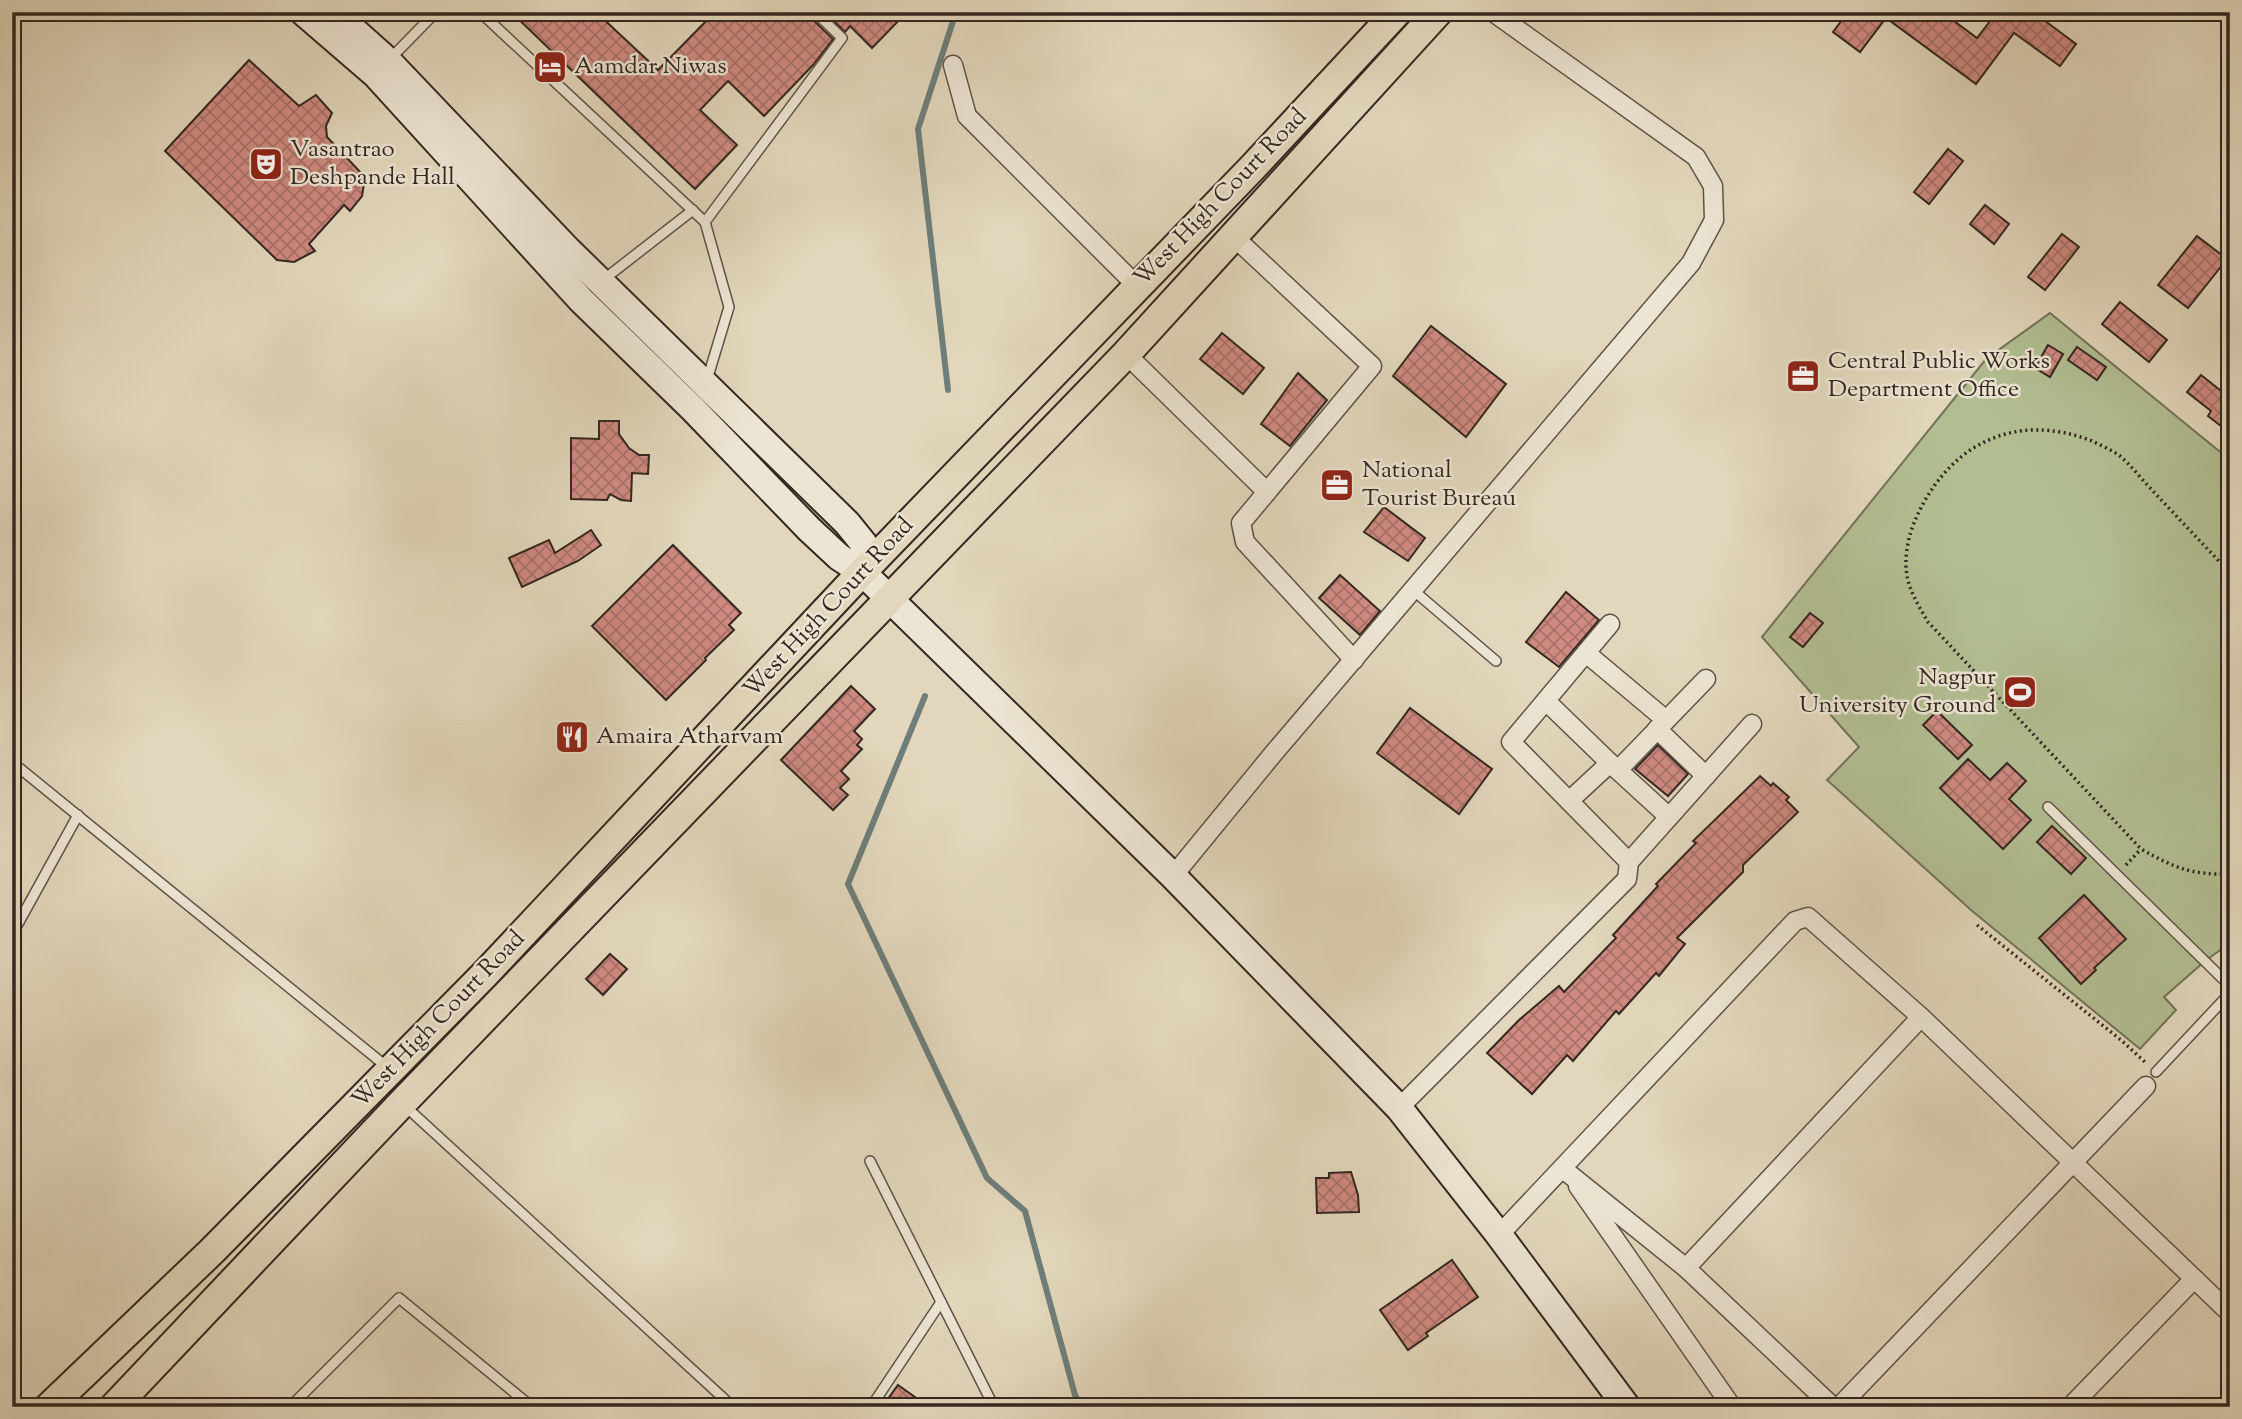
<svg xmlns="http://www.w3.org/2000/svg" width="2242" height="1419" viewBox="0 0 2242 1419" font-family="'Sorts Mill Goudy',serif">
<style>
.park{fill:#b2be92;stroke:#72725a;stroke-width:2}
.lines{fill:none;stroke-linecap:round;stroke-linejoin:round}
.stream{stroke:#6e7e7a;stroke-width:6}
.building{fill:url(#building-cross-hatch);stroke:#332721;stroke-width:2}
.service-casing{stroke:#5f5348;stroke-width:12}
.minor-casing{stroke:#5f5348;stroke-width:21}
.secondary-casing{stroke:#332721;stroke-width:30}
.primary-casing{stroke:#332721;stroke-width:32}
.path{stroke:#332721;stroke-width:3.5;stroke-dasharray:2 3.5;stroke-linecap:butt}
.service{stroke:#ece5d3;stroke-width:9}
.minor{stroke:#ece5d3;stroke-width:18}
.secondary{stroke:#ece5d3;stroke-width:26}
.primary{stroke:#e2d7bc;stroke-width:28}
.labels{text-anchor:middle;dominant-baseline:central;stroke-width:5;stroke-linejoin:round;paint-order:stroke}
.poi-label{font-size:24px;fill:#332721;stroke:#ece5d3;text-anchor:start}
.street-label{font-size:24px;fill:#332721;stroke:#ece5d3}
</style>
<defs>
<pattern id="building-cross-hatch" width="8" height="8" patternUnits="userSpaceOnUse" patternTransform="scale(1.75)"><rect width="8" height="8" fill="#cf8a81"/><path d="M0 0l8 8M0 8l8-8" fill="none" stroke="#a97169"/></pattern>
</defs>
<rect width="100%" height="100%" fill="#e2d7bc"/>
<filter id="stains"><feTurbulence type="fractalNoise" baseFrequency=".00286" numOctaves="4"/><feColorMatrix values="0 0 0 0 .2 0 0 0 0 .09 0 0 0 0 .02 0 0 0 .5 -.17"/></filter>
<radialGradient id="worn" r=".72"><stop offset=".6" stop-color="#630" stop-opacity="0"/><stop offset="1" stop-color="#630" stop-opacity=".3"/></radialGradient>
<polygon class="park" points="2050,313 2230,460 2230,943 2205,961 2164,997 2176,1010 2140,1049 1971,910 1827,780 1859,747 1762,637 1986,359"/>
<g class="lines">
<g class="stream">
<polyline points="948,390 918,129 956,12"/>
<polyline points="925,696 848,884 987,1178 1025,1211 1075,1395 1082,1407"/>
</g>
</g>
<g class="building">
<polygon points="511,12 596,12 658,70 715,12 808,12 810,17 833,39 813,65 764,116 728,81 700,110 737,145 695,189"/>
<polygon points="825,12 907,12 872,48 850,26 845,32"/>
<polygon points="1848,12 1942,12 1977,38 1997,12 2033,12 2076,44 2060,66 2014,33 1976,84 1886,18 1860,52 1833,32"/>
<polygon points="249,60 299,106 316,95 332,113 326,126 327,137 365,177 362,196 350,211 344,205 309,244 315,251 294,262 277,260 165,151"/>
<polygon points="1948,149 1963,161 1929,204 1914,192"/>
<polygon points="1985,205 2009,224 1994,244 1970,224"/>
<polygon points="2062,234 2079,247 2045,290 2028,277"/>
<polygon points="2197,236 2227,259 2188,308 2158,285"/>
<polygon points="2120,302 2167,340 2149,362 2102,324"/>
<polygon points="1431,326 1506,384 1466,437 1393,376"/>
<polygon points="1222,333 1264,368 1243,394 1200,359"/>
<polygon points="2048,345 2063,354 2050,377 2035,368"/>
<polygon points="2077,347 2106,367 2097,380 2068,360"/>
<polygon points="1298,373 1327,400 1290,446 1261,424"/>
<polygon points="2201,375 2225,394 2230,387 2230,433 2208,416 2211,411 2187,392"/>
<polygon points="599,421 619,421 619,434 629,448 639,455 649,455 648,474 632,473 631,501 621,500 610,494 607,500 571,499 571,438 599,439"/>
<polygon points="1384,507 1425,538 1408,561 1364,532"/>
<polygon points="591,530 601,545 578,561 522,587 509,558 549,540 555,553"/>
<polygon points="673,545 741,613 729,625 734,630 705,658 706,660 666,700 592,626"/>
<polygon points="1340,575 1380,611 1360,635 1319,598"/>
<polygon points="1566,592 1599,620 1559,667 1526,642"/>
<polygon points="1810,613 1823,623 1803,647 1790,637"/>
<polygon points="851,686 875,709 854,731 862,739 857,745 862,749 841,771 849,779 840,788 848,795 833,810 781,760"/>
<polygon points="1410,708 1492,769 1459,814 1377,753"/>
<polygon points="1937,711 1972,745 1958,759 1923,725"/>
<polygon points="1658,745 1688,774 1668,796 1635,769"/>
<polygon points="1968,759 1990,780 2007,763 2026,781 2009,799 2031,820 2003,849 1940,788"/>
<polygon points="1760,776 1771,786 1773,783 1789,797 1786,800 1798,812 1743,865 1743,872 1677,938 1685,944 1659,976 1656,973 1619,1014 1616,1011 1573,1061 1567,1055 1532,1094 1487,1053 1519,1020 1559,986 1564,992 1616,938 1613,935 1658,886 1656,884 1696,843 1693,841"/>
<polygon points="2052,826 2086,858 2071,874 2037,842"/>
<polygon points="2084,895 2126,939 2094,968 2096,970 2081,984 2039,938"/>
<polygon points="610,954 627,969 603,995 586,979"/>
<polygon points="1351,1172 1358,1195 1359,1212 1317,1213 1316,1178 1329,1178 1329,1173"/>
<polygon points="1452,1260 1478,1297 1426,1333 1428,1336 1408,1350 1380,1310"/>
<polygon points="898,1385 929,1407 882,1407"/>
</g>
<g class="lines">
<g class="service-casing">
<g id="service">
<polyline points="480,12 705,222 842,38 815,12"/>
<polyline points="389,60 436,12"/>
<polyline points="705,222 729,307 707,380"/>
<polyline points="603,280 693,210"/>
<polyline points="1413,590 1496,661"/>
<polyline points="12,762 387,1067"/>
<polyline points="2048,807 2230,986"/>
<polyline points="12,930 14,931 78,815"/>
<polyline points="2156,1072 2230,993"/>
<polyline points="404,1105 733,1407"/>
<polyline points="870,1161 994,1407"/>
<polyline points="290,1407 399,1298 532,1407"/>
<polyline points="871,1407 941,1302"/>
</g>
</g>
<g class="minor-casing">
<g id="minor">
<polyline points="953,65 967,116 1137,286"/>
<polyline points="1233,236 1372,366 1241,523 1245,542 1354,660"/>
<polyline points="1126,354 1267,492"/>
<polyline points="1610,624 1511,742 1629,862"/>
<polyline points="1586,653 1666,720"/>
<polyline points="1546,701 1610,763 1569,801"/>
<polyline points="1657,729 1706,776"/>
<polyline points="1610,763 1669,817"/>
<polyline points="1618,770 1706,679"/>
<polyline points="1173,876 1273,754 1691,263 1714,220 1713,186 1696,157 1493,12"/>
<polyline points="1399,1108 1627,879 1629,862 1752,724"/>
<polyline points="1563,1169 1686,1268 1833,1407"/>
<polyline points="1578,1186 1732,1407"/>
<polyline points="1499,1235 1795,921 1808,917 1921,1017 2230,1313"/>
<polyline points="1686,1268 1921,1017"/>
<polyline points="1839,1407 2146,1086"/>
<polyline points="2070,1407 2194,1279"/>
</g>
</g>
<g class="secondary-casing">
<g id="secondary">
<polyline points="303,12 376,75 581,300 693,409 809,529 839,557 862,572 1173,876 1399,1108 1499,1235 1627,1407"/>
<polyline points="333,12 388,61 567,249 847,523 864,544 862,572"/>
</g>
</g>
<g class="primary-casing">
<g id="primary">
<polyline points="49,1407 212,1251 486,973 862,572 1253,167 1397,12"/>
<polyline points="114,1407 402,1103 1126,354 1438,12"/>
</g>
</g>
<g class="path">
<path d="M2230,573C2204,545 2178,518 2153,491C2142,480 2132,466 2120,456C2112,450 2100,445 2092,441C2015,411 1950,444 1917,516C1908,535 1902,562 1909,584C1913,597 1921,610 1928,622L2141,849C2175,868 2191,875 2230,874"/>
<polyline points="2126,865 2141,849"/>
<polyline points="1977,925 2121,1040 2146,1063"/>
</g>
<use href="#service" class="service"/>
<use href="#minor" class="minor"/>
<use href="#secondary" class="secondary"/>
<use href="#primary" class="primary"/>
</g>
<defs>
<g id="hotel-square" transform="scale(1.75)"><rect x="-9" y="-9" width="18" height="18" rx="4" fill="#8f2418" stroke="#ece5d3"/><path d="M-6-4.5h1.5V1H6V5H4.5V3h-9V5H-6ZM-4 0a1.8 1.8 0 1 1 3.6 0ZM.5 0V-2.5h3Q6-2.5 6 0Z" fill="#fff"/></g>
<g id="theatre-square" transform="scale(1.75)"><rect x="-9" y="-9" width="18" height="18" rx="4" fill="#8f2418" stroke="#ece5d3"/><path d="M-5-5.5Q0-4 5-5.5V0Q5 5 0 6Q-5 5-5 0ZM-3.3-2.5H-1v1.5H-3.3ZM1-2.5H3.3v1.5H1ZM-2.8 1Q0 5.5 2.8 1Z" fill="#fff"/></g>
<g id="office-square" transform="scale(1.75)"><rect x="-9" y="-9" width="18" height="18" rx="4" fill="#8f2418" stroke="#ece5d3"/><path d="M-6-3h4V-5.5h4V-3h4V5H-6ZM-1-4.5V-3h2v-1.5ZM-6 0V1H6V0Z" fill="#fff"/></g>
<g id="stadium-square" transform="scale(1.75)"><rect x="-9" y="-9" width="18" height="18" rx="4" fill="#8f2418" stroke="#ece5d3"/><path d="M0-5a6.5 5 0 1 0 0 10a6.5 5 0 1 0 0-10ZM-3.5-1.8h7v3.6h-7Z" fill="#fff"/></g>
<g id="restaurant-square" transform="scale(1.75)"><rect x="-9" y="-9" width="18" height="18" rx="4" fill="#8f2418" stroke="#ece5d3"/><path d="M-5-6h1v4h1v-4h1v4h1v-4h1v5L-1.5 .5V6h-2V.5L-5-1ZM5-6V6H3V1.5H1.5Q1.5-4 5-6Z" fill="#fff"/></g>
</defs>
<g fill-rule="evenodd">
<use href="#hotel-square" x="550" y="67"/>
<use href="#theatre-square" x="266" y="164"/>
<use href="#office-square" x="1803" y="376"/>
<use href="#office-square" x="1337" y="485"/>
<use href="#stadium-square" x="2020" y="692"/>
<use href="#restaurant-square" x="572" y="737"/>
</g>
<g class="labels">
<g class="poi-label">
<text x="574" y="67">Aamdar Niwas</text>
<text x="290" y="150">Vasantrao<tspan x="290" dy="28">Deshpande Hall</tspan></text>
<text x="1828" y="362">Central Public Works<tspan x="1828" dy="28">Department Office</tspan></text>
<text x="1362" y="471">National<tspan x="1362" dy="28">Tourist Bureau</tspan></text>
<text x="1996" y="678" text-anchor="end">Nagpur<tspan x="1996" dy="28">University Ground</tspan></text>
<text x="596" y="737">Amaira Atharvam</text>
</g>
<g class="street-label">
<text transform="translate(1221 198) rotate(-46)">West High Court Road</text>
<text transform="translate(829 608) rotate(-47)">West High Court Road</text>
<text transform="translate(439 1020) rotate(-46)">West High Court Road</text>
</g>
</g>
<rect width="2242" height="1419" fill="none" stroke="#e2d7bc" stroke-width="42"/>
<rect x="14" y="14" width="2214" height="1391" fill="none" stroke="#332721" stroke-width="3.5"/>
<rect x="21" y="21" width="2200" height="1377" fill="none" stroke="#332721" stroke-width="2"/>
<rect width="100%" height="100%" filter="url(#stains)"/>
<rect width="100%" height="100%" fill="url(#worn)"/>
</svg>
